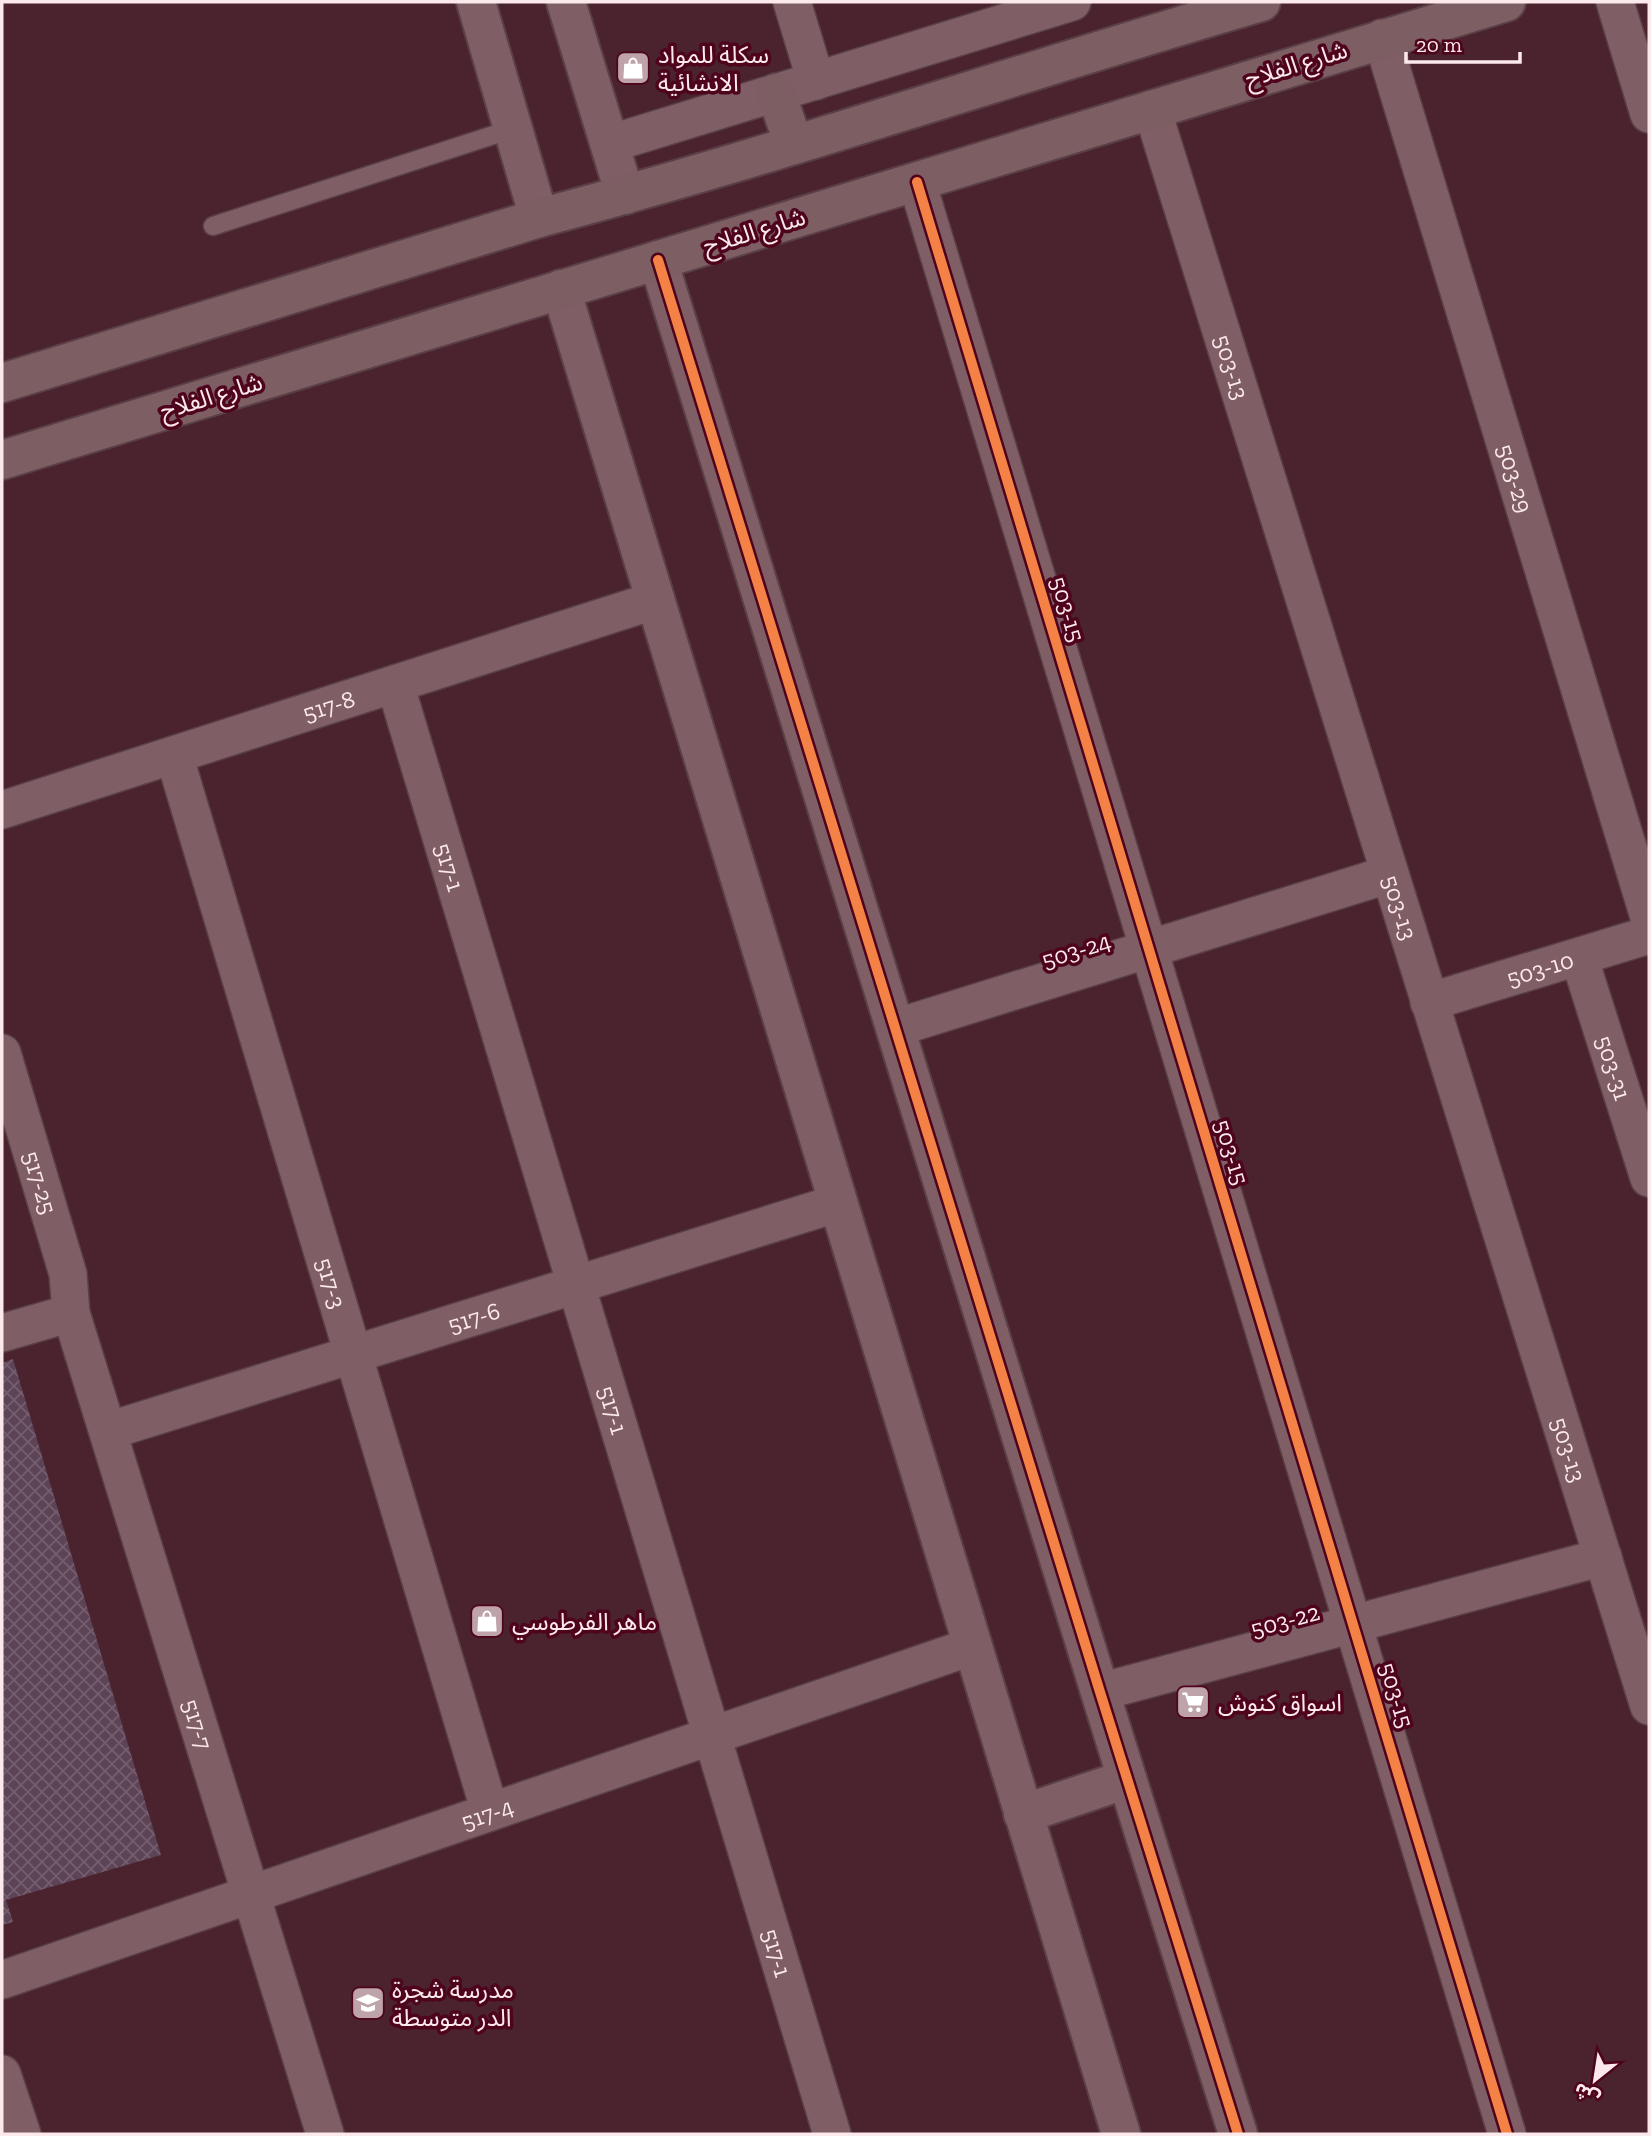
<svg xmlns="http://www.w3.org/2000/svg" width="1651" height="2136" viewBox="0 0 1651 2136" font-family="'Zilla Slab','Noto Sans Arabic',serif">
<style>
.building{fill:url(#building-cross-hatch)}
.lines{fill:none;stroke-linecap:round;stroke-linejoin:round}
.service-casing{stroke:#5a3f46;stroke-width:21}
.minor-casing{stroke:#5a3f46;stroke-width:40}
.tertiary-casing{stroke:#5a3f46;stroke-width:42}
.secondary-casing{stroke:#5a3f46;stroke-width:42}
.service{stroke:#7f5e65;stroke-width:18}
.minor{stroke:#7f5e65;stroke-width:37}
.tertiary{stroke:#7f5e65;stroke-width:38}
.secondary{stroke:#7d5e63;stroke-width:38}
.cycleway-casing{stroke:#4f041d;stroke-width:15}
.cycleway{stroke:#f48246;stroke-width:10}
.labels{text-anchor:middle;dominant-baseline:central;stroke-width:7;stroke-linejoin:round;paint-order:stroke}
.poi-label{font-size:24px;fill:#fce9ec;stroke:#4f041d;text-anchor:start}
.street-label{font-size:24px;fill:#fce9ec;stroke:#4f041d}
</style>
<defs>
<pattern id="building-cross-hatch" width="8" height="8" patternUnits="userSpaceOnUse" patternTransform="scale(1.75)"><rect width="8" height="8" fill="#5c4355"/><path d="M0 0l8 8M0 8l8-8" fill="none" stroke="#745e6e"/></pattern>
</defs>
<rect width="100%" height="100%" fill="#4a232e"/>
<polygon class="building" points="13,1359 161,1855 6,1900 13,1922 2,1925 2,1363"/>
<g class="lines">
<g class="service-casing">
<polyline id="service" points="213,226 512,129"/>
</g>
<g class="minor-casing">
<g id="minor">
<polyline points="792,2 816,81"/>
<polyline points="1615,2 1649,114"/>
<path id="s1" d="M1382,38L1649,917"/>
<path id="s2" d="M1152,109L1649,1706"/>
<polyline points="609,144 1072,2"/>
<polyline points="917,182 1507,2134"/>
<path id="s3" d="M395,684L832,2134"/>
<path id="s4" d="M174,755L490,1812"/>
<path id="s5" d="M2,810L656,600"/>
<path id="s6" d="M1579,957L1649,1178"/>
<path id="s7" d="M1429,1002L1649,935"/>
<polyline points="895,1028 1390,874"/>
<path id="s8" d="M2,1053L68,1274L71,1313L325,2134"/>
<polyline points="2,1333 71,1313"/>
<path id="s9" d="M108,1431L838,1203"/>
<polyline points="1100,1692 1603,1557"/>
<path id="s10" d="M2,1980L973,1646"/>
<polyline points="2,2074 22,2134"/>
</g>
</g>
<g class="tertiary-casing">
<g id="tertiary">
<polyline points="476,2 539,218"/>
<polyline points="566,2 625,195"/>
<polyline points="658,260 1100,1692 1238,2134"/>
<polyline points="561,289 1121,2134"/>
<polyline points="1023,1814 1127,1779"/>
</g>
</g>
<g class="secondary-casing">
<g id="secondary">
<polyline points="776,93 794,145"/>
<path d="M2,383L539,218C782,154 1020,72 1261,2"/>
<polyline points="2,460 1506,2"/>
</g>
</g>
<use href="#service" class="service"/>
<use href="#minor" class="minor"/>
<use href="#tertiary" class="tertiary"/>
<use href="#secondary" class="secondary"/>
<g class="cycleway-casing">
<g id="cycleway">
<polyline points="917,182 1507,2134"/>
<polyline points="658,260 1100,1692 1238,2134"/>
</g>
</g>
<use href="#cycleway" class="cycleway"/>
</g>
<defs>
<g id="shop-square" transform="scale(1.75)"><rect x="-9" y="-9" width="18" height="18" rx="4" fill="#bea4aa" stroke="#4f041d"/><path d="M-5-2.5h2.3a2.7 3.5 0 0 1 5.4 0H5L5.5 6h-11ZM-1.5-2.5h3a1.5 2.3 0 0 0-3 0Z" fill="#fff"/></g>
<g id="supermarket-square" transform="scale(1.75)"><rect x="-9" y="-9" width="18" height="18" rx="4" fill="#bea4aa" stroke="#4f041d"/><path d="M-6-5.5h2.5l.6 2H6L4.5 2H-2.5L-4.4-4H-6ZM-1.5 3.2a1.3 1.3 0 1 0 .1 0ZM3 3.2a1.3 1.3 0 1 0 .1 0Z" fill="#fff"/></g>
<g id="school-square" transform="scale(1.75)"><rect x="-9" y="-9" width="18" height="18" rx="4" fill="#bea4aa" stroke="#4f041d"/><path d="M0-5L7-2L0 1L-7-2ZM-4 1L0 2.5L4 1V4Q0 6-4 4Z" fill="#fff"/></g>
</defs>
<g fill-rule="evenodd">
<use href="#shop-square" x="633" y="68"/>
<use href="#shop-square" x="487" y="1621"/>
<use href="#supermarket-square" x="1193" y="1702"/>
<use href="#school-square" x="368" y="2003"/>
</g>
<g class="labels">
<g class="poi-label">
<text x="658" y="54">سكلة للمواد<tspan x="658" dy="28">الانشائية</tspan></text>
<text x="512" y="1621">ماهر الفرطوسي</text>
<text x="1218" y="1702">اسواق كنوش</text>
<text x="392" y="1989">مدرسة شجرة<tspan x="392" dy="28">الدر متوسطة</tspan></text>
</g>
<g class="street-label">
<text transform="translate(1296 64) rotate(-17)">شارع الفلاح</text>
<text transform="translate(754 231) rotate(-17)">شارع الفلاح</text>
<text stroke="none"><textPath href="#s2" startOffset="270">503-13</textPath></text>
<text transform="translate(211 396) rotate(-17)">شارع الفلاح</text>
<text stroke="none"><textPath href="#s1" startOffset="460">503-29</textPath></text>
<text transform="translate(1068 609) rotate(73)">503-15</text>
<text stroke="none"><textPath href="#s5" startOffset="343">517-8</textPath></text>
<text stroke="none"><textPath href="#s3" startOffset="191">517-1</textPath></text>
<text stroke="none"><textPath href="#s2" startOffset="836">503-13</textPath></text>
<text transform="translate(1076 950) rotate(-17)">503-24</text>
<text stroke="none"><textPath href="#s7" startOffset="116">503-10</textPath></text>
<text stroke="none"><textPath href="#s6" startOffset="116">503-31</textPath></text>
<text transform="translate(1232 1152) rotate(73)">503-15</text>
<text stroke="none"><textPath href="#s8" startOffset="135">517-25</textPath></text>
<text stroke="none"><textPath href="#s4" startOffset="551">517-3</textPath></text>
<text stroke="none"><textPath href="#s9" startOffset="383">517-6</textPath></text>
<text stroke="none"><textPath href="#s3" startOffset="758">517-1</textPath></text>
<text stroke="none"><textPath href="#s2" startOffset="1404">503-13</textPath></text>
<text transform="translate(1285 1620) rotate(-15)">503-22</text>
<text transform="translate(1397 1695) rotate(73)">503-15</text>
<text stroke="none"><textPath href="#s8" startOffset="700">517-7</textPath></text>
<text stroke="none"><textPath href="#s10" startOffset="513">517-4</textPath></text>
<text stroke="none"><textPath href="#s3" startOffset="1325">517-1</textPath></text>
</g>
</g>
<rect width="1651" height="2136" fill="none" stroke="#fce9ec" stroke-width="7"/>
<g transform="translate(1595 2080) rotate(210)" stroke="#4f041d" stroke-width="5" paint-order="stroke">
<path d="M0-5L12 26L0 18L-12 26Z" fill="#fce9ec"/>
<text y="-10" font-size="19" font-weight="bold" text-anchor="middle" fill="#fce9ec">ش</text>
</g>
<path d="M1406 52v10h114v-10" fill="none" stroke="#fce9ec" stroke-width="3.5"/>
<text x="1416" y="52" font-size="21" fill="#fce9ec" stroke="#4f041d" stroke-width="5" paint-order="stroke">20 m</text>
</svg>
